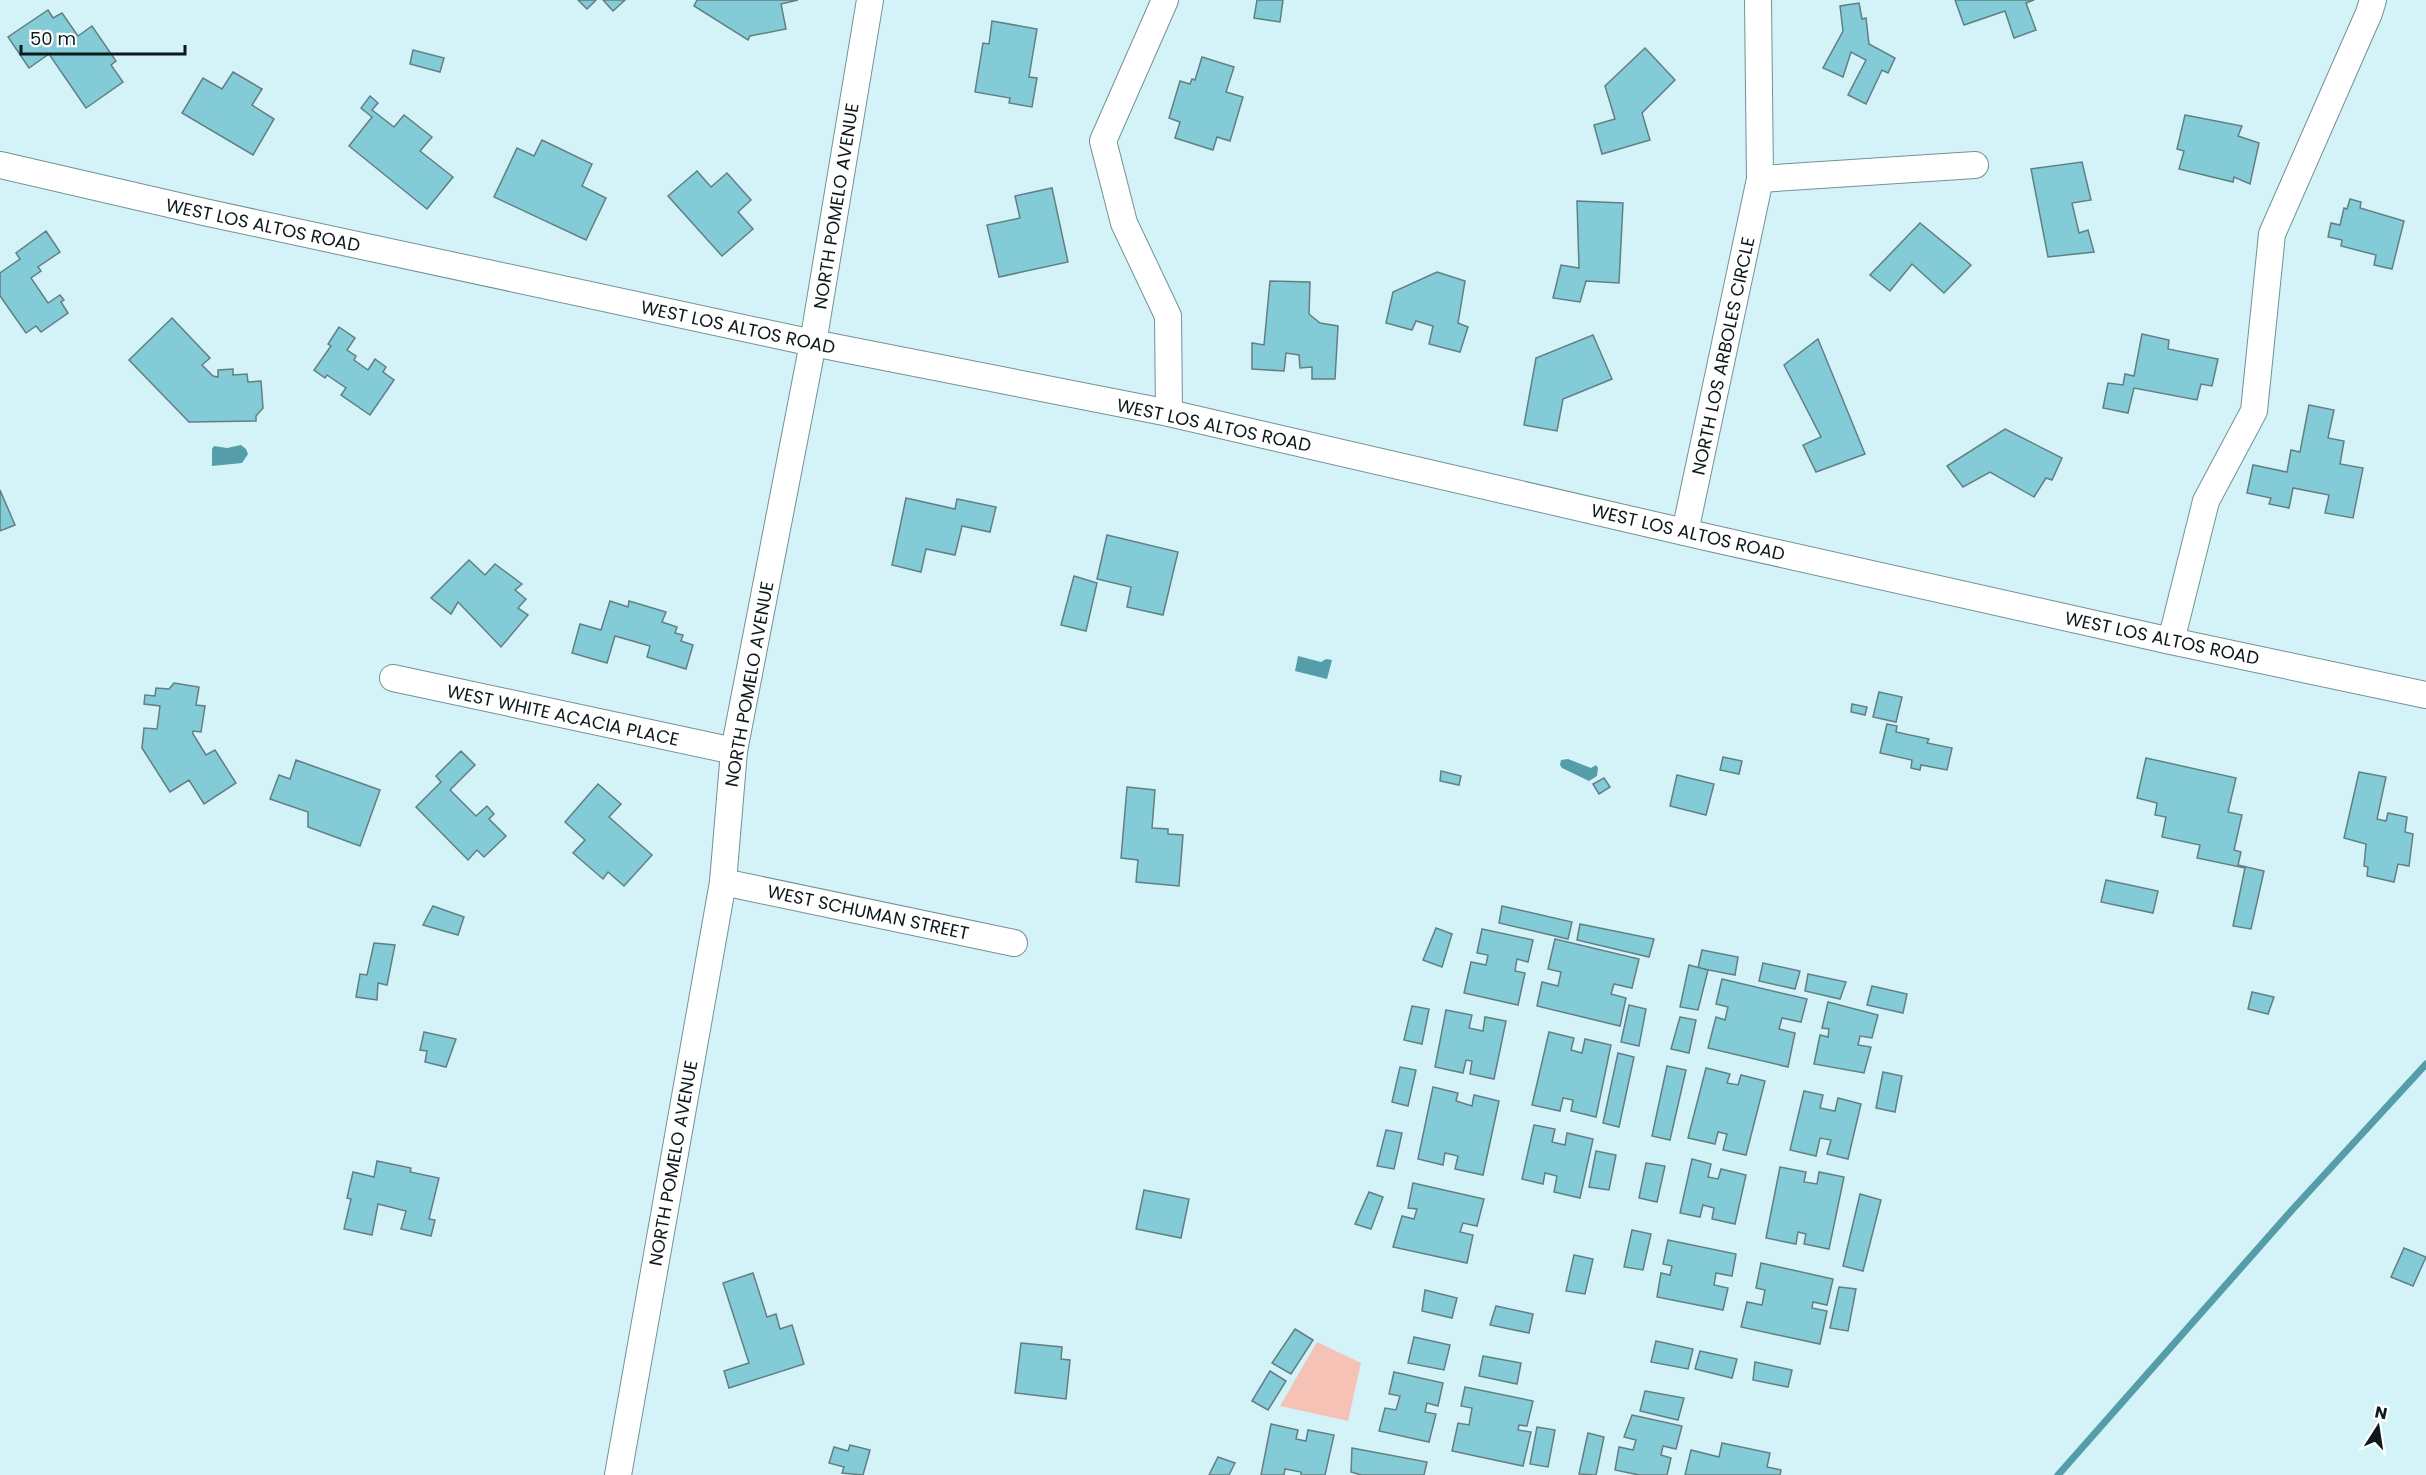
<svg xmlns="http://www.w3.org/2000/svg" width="2426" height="1475" font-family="Poppins,sans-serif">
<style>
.green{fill:#f6c2b5}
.water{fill:#559da8}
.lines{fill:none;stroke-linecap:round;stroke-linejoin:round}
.stream{stroke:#559da8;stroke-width:7}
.building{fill:#83cbd6;stroke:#627f84;stroke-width:1.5}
.minor-casing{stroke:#749196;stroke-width:28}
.minor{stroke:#fff;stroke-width:26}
.labels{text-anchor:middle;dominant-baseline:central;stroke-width:4.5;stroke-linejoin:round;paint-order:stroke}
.street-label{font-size:18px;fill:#0e191b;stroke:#fff}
</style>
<rect width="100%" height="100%" fill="#d3f3f8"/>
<path class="green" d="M1317 1342 1361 1363 1348 1421 1280 1406Z"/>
<g class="water">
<path d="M241 445 246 449 248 454 242 463 212 466V449L214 446 227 448Z"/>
<path d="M1298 656 1321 662 1326 659 1332 660 1327 679 1295 671Z"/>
<path d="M1568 759 1591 768 1596 765 1598 768 1597 776 1589 781 1562 768 1560 765 1561 760Z"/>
</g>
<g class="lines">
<path class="stream" d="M2058 1475 2292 1210 2426 1064"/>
</g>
<g class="building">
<path d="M578 0H596L587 9Z"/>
<path d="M603 0H625L613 11Z"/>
<path d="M697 0H798L781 4 786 29 750 36 748 40 694 6Z"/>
<path d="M1257 0H1283L1280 22 1254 18Z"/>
<path d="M1955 0H2034L2026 3 2036 30 2014 38 2005 11 1964 25Z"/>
<path d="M1859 3 1862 19 1866 18 1869 44 1895 58 1888 73 1882 70 1866 104 1848 95 1866 60 1851 52 1843 77 1823 68 1843 31 1840 6Z"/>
<path d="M48 10 53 18 62 13 78 36 92 26 116 61 111 65 123 82 86 108 49 54 29 68 8 37Z"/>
<path d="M992 21 1037 29 1029 77 1037 78 1032 107 1009 103 1010 98 975 92 983 43 989 44Z"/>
<path d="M1645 48 1675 80 1642 113 1650 140 1602 154 1594 125 1615 119 1605 86Z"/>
<path d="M413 50 444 58 440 72 410 64Z"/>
<path d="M1202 57 1234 67 1226 92 1243 97 1230 141 1217 137 1213 150 1175 138 1180 122 1169 118 1180 81 1190 84 1192 79 1195 80Z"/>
<path d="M233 72 262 89 252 105 274 119 253 155 182 113 203 78 222 89Z"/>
<path d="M370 96 378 103 372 110 394 127 404 115 432 137 420 151 453 177 427 209 349 146 372 117 361 108Z"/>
<path d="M2185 115 2242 126 2238 136 2259 143 2250 184 2234 177 2233 182 2179 169 2184 151 2177 149Z"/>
<path d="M542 140 592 164 582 186 606 198 586 240 494 197 517 148 534 156Z"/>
<path d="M2082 162 2091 200 2072 203 2079 233 2088 230 2094 252 2048 257 2031 169Z"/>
<path d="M697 171 711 187 727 173 751 200 738 212 753 229 722 256 668 196Z"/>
<path d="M1052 188 1068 262 999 277 987 225 1020 218 1015 196Z"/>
<path d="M2350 199 2361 202 2360 208 2404 221 2392 269 2374 265 2376 255 2341 246 2342 240 2328 237 2331 223 2340 225 2344 208 2347 209Z"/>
<path d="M1577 201 1623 203 1619 283 1586 281 1580 302 1553 298 1561 265 1579 268Z"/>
<path d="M1920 223 1971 265 1944 293 1912 264 1890 291 1870 275Z"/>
<path d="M46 231 60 252 38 267 41 271 31 278 48 303 60 295 64 300 61 302 68 313 41 332 36 326 26 333 0 296V273L20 259 16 253Z"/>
<path d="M1437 272 1465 281 1458 323 1468 327 1460 352 1429 344 1433 326 1416 321 1412 330 1386 323 1393 292Z"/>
<path d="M1270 281 1310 282 1309 314 1320 323 1338 326 1335 379H1312V367L1300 368 1299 355 1286 353 1284 371 1252 369V343L1264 345Z"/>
<path d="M172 318 210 358 202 365 213 376 218 377V370L233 369V375L247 374 248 382 261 381 263 408 256 416V421L189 422 129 360Z"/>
<path d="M339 327 355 338 347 350 356 356 354 360 368 370 375 359 386 367 383 372 394 380 370 415 341 395 346 388 327 375 325 378 314 370 331 346 328 344Z"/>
<path d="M2142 334 2169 340 2168 349 2218 359 2212 386 2201 384 2197 400 2134 388 2128 413 2103 408 2108 383 2123 385 2125 374 2134 376Z"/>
<path d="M1593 335 1612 379 1563 399 1557 431 1524 425 1536 358Z"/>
<path d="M1818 339 1865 454 1816 472 1803 445 1821 437 1784 365Z"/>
<path d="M2309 405 2334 410 2328 438 2344 441 2340 464 2363 468 2353 518 2325 513 2329 495 2293 488 2289 508 2269 504 2271 498 2247 493 2253 465 2287 472 2291 450 2300 452Z"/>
<path d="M2005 429 2062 458 2052 480 2046 478 2034 497 1990 472 1963 487 1947 466Z"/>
<path d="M0 490 15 525 0 531Z"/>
<path d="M906 498 955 509 957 499 996 507 990 532 962 526 955 555 926 549 921 572 892 565Z"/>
<path d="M1107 535 1178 552 1163 615 1127 607 1131 587 1097 579Z"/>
<path d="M469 560 485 575 495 564 522 584 515 590 526 599 518 608 528 615 501 647 458 602 451 614 431 598Z"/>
<path d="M1074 576 1097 583 1086 631 1061 625Z"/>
<path d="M610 601 628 607 629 601 666 612 662 622 677 627 675 633 683 635 681 641 693 645 686 669 647 657 650 646 615 636 607 663 572 653 580 624 601 630Z"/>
<path d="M174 683 199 687 196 705 205 706 201 732 193 731V734L206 755 215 750 236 783 204 804 189 780 170 792 142 748 144 728 157 729 160 706 144 704 145 695 155 696 156 688 169 689Z"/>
<path d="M1879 692 1902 697 1896 722 1873 717Z"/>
<path d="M1852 704 1867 707 1865 715 1851 712Z"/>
<path d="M1887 724 1897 726 1896 732 1929 739 1927 743 1952 748 1947 770 1921 765 1920 770 1911 768 1912 760 1880 753Z"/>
<path d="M461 751 475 765 450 790 476 816 487 806 494 814 489 819 506 836 484 857 477 850 468 860 416 807 441 782 436 776Z"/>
<path d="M1723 757 1742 761 1739 774 1720 770Z"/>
<path d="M2146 758 2236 778 2228 812 2242 815 2234 850 2241 852 2238 865 2264 871 2251 929 2233 926 2245 868 2197 858 2200 845 2162 837 2166 817 2155 815 2157 803 2137 798Z"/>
<path d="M296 760 380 790 360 846 308 827V812L270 799 279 775 290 779Z"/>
<path d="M1441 771 1461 776 1459 785 1440 781Z"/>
<path d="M2359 772 2386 777 2377 819 2386 821 2388 813 2407 817 2405 832 2413 834 2409 866 2398 864 2394 882 2367 876 2368 867 2364 866 2366 844 2344 838Z"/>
<path d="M1677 775 1714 784 1706 815 1670 806Z"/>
<path d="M1604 778 1610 787 1599 794 1593 784Z"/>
<path d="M598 784 621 804 609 817 652 855 624 886 608 872 603 879 573 853 585 840 565 822Z"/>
<path d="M1127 787 1155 790 1152 828 1168 829V834L1183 835 1179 886 1136 882 1138 860 1121 858Z"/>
<path d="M2106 880 2158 891 2153 913 2101 902Z"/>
<path d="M433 906 464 917 458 935 423 925Z"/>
<path d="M1502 906 1572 922 1568 939 1499 923Z"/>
<path d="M1580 924 1654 939 1649 957 1577 940Z"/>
<path d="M1436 928 1452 934 1442 967 1423 960Z"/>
<path d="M1482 929 1533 940 1528 962 1517 959 1515 971 1525 973 1518 1005 1464 993 1471 962 1486 965 1488 955 1477 953Z"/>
<path d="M1555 939 1639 959 1632 988 1614 984 1611 994 1626 998 1620 1026 1537 1006 1542 982 1558 986 1561 972 1548 969Z"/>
<path d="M374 943 395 945 387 985 378 983 377 1000 356 997 360 974 367 975Z"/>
<path d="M1702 950 1738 957 1735 975 1698 968Z"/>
<path d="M1763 963 1800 971 1795 989 1759 981Z"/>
<path d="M1689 965 1708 970 1698 1010 1680 1007Z"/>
<path d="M1808 974 1846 982 1840 999 1805 991Z"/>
<path d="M1722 979 1807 999 1801 1022 1782 1018 1779 1029 1795 1033 1788 1067 1708 1048 1716 1017 1725 1020 1728 1007 1716 1004Z"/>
<path d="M1872 986 1907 994 1903 1013 1867 1005Z"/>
<path d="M2252 992 2274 997 2268 1014 2248 1009Z"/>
<path d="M1828 1002 1878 1015 1872 1038 1860 1036 1858 1045 1871 1047 1864 1073 1814 1064 1820 1035 1828 1037 1829 1029 1822 1028Z"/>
<path d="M1629 1005 1646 1009 1639 1046 1621 1042Z"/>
<path d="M1412 1006 1429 1009 1422 1044 1404 1040Z"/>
<path d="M1446 1010 1472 1015 1469 1028 1483 1031 1485 1017 1506 1021 1494 1079 1470 1074 1472 1061 1466 1060 1463 1073 1435 1067Z"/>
<path d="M1680 1017 1696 1020 1689 1053 1671 1049Z"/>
<path d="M424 1032 456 1039 446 1067 425 1062 427 1051 420 1050Z"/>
<path d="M1549 1032 1574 1038 1571 1050 1582 1053 1585 1039 1611 1045 1596 1117 1571 1111 1573 1100 1563 1098 1560 1111 1532 1105Z"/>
<path d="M1618 1053 1634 1057 1619 1127 1603 1123Z"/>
<path d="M1667 1066 1686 1070 1670 1140 1652 1136Z"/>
<path d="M1400 1067 1416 1070 1408 1106 1392 1102Z"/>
<path d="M1706 1068 1730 1074 1727 1083 1738 1085 1741 1075 1765 1081 1746 1155 1723 1150 1727 1134 1718 1132 1715 1144 1688 1138Z"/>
<path d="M1883 1072 1902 1076 1895 1112 1876 1108Z"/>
<path d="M1433 1087 1458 1093 1456 1101 1472 1106 1474 1095 1499 1101 1483 1175 1455 1169 1458 1156 1445 1153 1443 1165 1418 1159Z"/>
<path d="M1804 1091 1823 1095 1820 1108 1835 1111 1838 1098 1861 1104 1848 1159 1827 1154 1831 1140 1820 1138 1816 1156 1790 1150Z"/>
<path d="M1534 1125 1555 1129 1552 1142 1565 1145 1567 1133 1593 1139 1580 1198 1554 1192 1557 1176 1545 1173 1543 1184 1522 1179Z"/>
<path d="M1386 1130 1402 1133 1394 1169 1377 1166Z"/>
<path d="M1596 1151 1616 1155 1609 1190 1589 1187Z"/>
<path d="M1692 1159 1711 1164 1708 1177 1718 1179 1721 1169 1746 1175 1735 1224 1712 1219 1714 1208 1703 1205 1700 1217 1680 1213Z"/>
<path d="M377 1161 411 1168 410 1172 439 1178 429 1219 435 1220 431 1236 401 1229 406 1211 378 1204 372 1235 344 1229 351 1199 347 1198 353 1172 374 1177Z"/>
<path d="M1646 1163 1665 1166 1657 1202 1639 1198Z"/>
<path d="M1780 1167 1806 1172 1804 1182 1817 1184 1819 1172 1844 1177 1829 1249 1804 1244 1806 1234 1798 1232 1796 1244 1766 1238Z"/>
<path d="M1413 1183 1484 1199 1477 1226 1463 1223 1460 1232 1473 1235 1467 1263 1393 1247 1402 1216 1414 1219 1417 1209 1408 1208Z"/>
<path d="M1144 1190 1189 1199 1181 1238 1136 1229Z"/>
<path d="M1369 1192 1383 1197 1371 1229 1355 1224Z"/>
<path d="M1860 1194 1881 1200 1863 1271 1843 1266Z"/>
<path d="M1632 1230 1651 1234 1643 1270 1624 1267Z"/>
<path d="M1668 1240 1736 1254 1732 1276 1716 1273 1714 1285 1728 1288 1723 1310 1657 1297 1661 1273 1670 1275 1672 1266 1663 1264Z"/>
<path d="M2404 1248 2426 1257 2413 1286 2391 1277Z"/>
<path d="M1574 1255 1593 1259 1585 1294 1566 1291Z"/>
<path d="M1761 1263 1833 1279 1827 1305 1813 1302 1812 1308 1827 1311 1820 1344 1741 1327 1747 1302 1762 1305 1765 1290 1756 1288Z"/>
<path d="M753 1273 767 1317 776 1314 780 1329 792 1325 804 1364 729 1388 724 1371 749 1363 723 1283Z"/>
<path d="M1839 1287 1856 1289 1848 1331 1830 1328Z"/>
<path d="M1425 1290 1457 1298 1452 1318 1422 1311Z"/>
<path d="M1496 1306 1533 1314 1529 1333 1490 1325Z"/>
<path d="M1295 1329 1313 1340 1291 1374 1272 1363Z"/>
<path d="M1414 1337 1450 1345 1444 1370 1408 1363Z"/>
<path d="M1656 1341 1693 1349 1688 1369 1651 1362Z"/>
<path d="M1021 1343 1062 1347 1061 1359 1070 1360 1066 1399 1015 1393Z"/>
<path d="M1700 1351 1737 1359 1732 1378 1695 1369Z"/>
<path d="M1483 1356 1521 1363 1517 1384 1479 1376Z"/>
<path d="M1755 1362 1792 1370 1788 1387 1753 1380Z"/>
<path d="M1270 1371 1286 1381 1268 1410 1252 1401Z"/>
<path d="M1394 1372 1443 1383 1438 1406 1427 1403 1425 1412 1436 1414 1429 1442 1379 1431 1385 1408 1396 1410 1400 1396 1389 1394Z"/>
<path d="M1465 1387 1533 1401 1527 1426 1519 1425 1518 1430 1531 1432 1523 1466 1452 1451 1458 1423 1469 1425 1472 1408 1461 1406Z"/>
<path d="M1645 1391 1684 1398 1678 1420 1640 1411Z"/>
<path d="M1632 1415 1682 1426 1676 1449 1663 1446 1661 1455 1671 1458 1667 1475H1639L1615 1470 1619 1447 1633 1450 1636 1440 1624 1437Z"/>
<path d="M1271 1424 1298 1430 1296 1439 1306 1441 1308 1430 1334 1435 1325 1475H1301V1472L1285 1469 1284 1475H1261Z"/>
<path d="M1537 1427 1555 1430 1548 1467 1530 1464Z"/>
<path d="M1588 1433 1604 1437 1596 1475 1579 1474Z"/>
<path d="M1722 1443 1770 1453 1767 1467 1781 1470 1780 1475H1685L1691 1450 1719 1457Z"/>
<path d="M850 1445 870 1450 863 1475 842 1473 844 1467 829 1463 834 1447 848 1451Z"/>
<path d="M1352 1448 1427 1462 1424 1475H1361L1351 1472Z"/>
<path d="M1218 1457 1235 1463 1229 1475H1209Z"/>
</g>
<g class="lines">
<g class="minor-casing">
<g id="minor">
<path d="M1165 0 1103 141 1124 223 1168 316 1169 413"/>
<path d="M0 165 204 212 813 343 1169 413 1706 537 2171 641 2426 695"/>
<path d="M1760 179 1975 165"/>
<path d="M1685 532 1760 179 1758 0"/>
<path d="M2171 641 2206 501 2254 411 2272 234 2369 13 2373 0"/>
<path d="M393 678 734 751"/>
<path d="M723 882 1014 943"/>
<path d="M618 1475 723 882 734 751 813 343 870 0"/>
</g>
</g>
<use href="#minor" class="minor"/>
</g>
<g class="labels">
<g class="street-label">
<text transform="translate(836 206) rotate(-81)">NORTH POMELO AVENUE</text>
<text transform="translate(263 225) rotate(12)">WEST LOS ALTOS ROAD</text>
<text transform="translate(738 327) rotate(12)">WEST LOS ALTOS ROAD</text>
<text transform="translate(1723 356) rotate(-78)">NORTH LOS ARBOLES CIRCLE</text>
<text transform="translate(1214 425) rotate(12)">WEST LOS ALTOS ROAD</text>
<text transform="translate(1688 532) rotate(13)">WEST LOS ALTOS ROAD</text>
<text transform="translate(2162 638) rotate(12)">WEST LOS ALTOS ROAD</text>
<text transform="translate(749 684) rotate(-80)">NORTH POMELO AVENUE</text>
<text transform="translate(563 715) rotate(12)">WEST WHITE ACACIA PLACE</text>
<text transform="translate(868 912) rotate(12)">WEST SCHUMAN STREET</text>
<text transform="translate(673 1163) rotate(-80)">NORTH POMELO AVENUE</text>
</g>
</g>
<g transform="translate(2378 1427) rotate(12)" stroke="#ffffff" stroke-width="4.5" paint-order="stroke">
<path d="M0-4.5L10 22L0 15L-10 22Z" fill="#0e191b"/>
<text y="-9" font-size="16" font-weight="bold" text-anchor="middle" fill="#0e191b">N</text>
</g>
<path d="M21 45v9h164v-9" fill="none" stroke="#0e191b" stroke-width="3"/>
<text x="30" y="45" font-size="18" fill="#0e191b" stroke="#ffffff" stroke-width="4.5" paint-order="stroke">50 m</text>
</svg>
